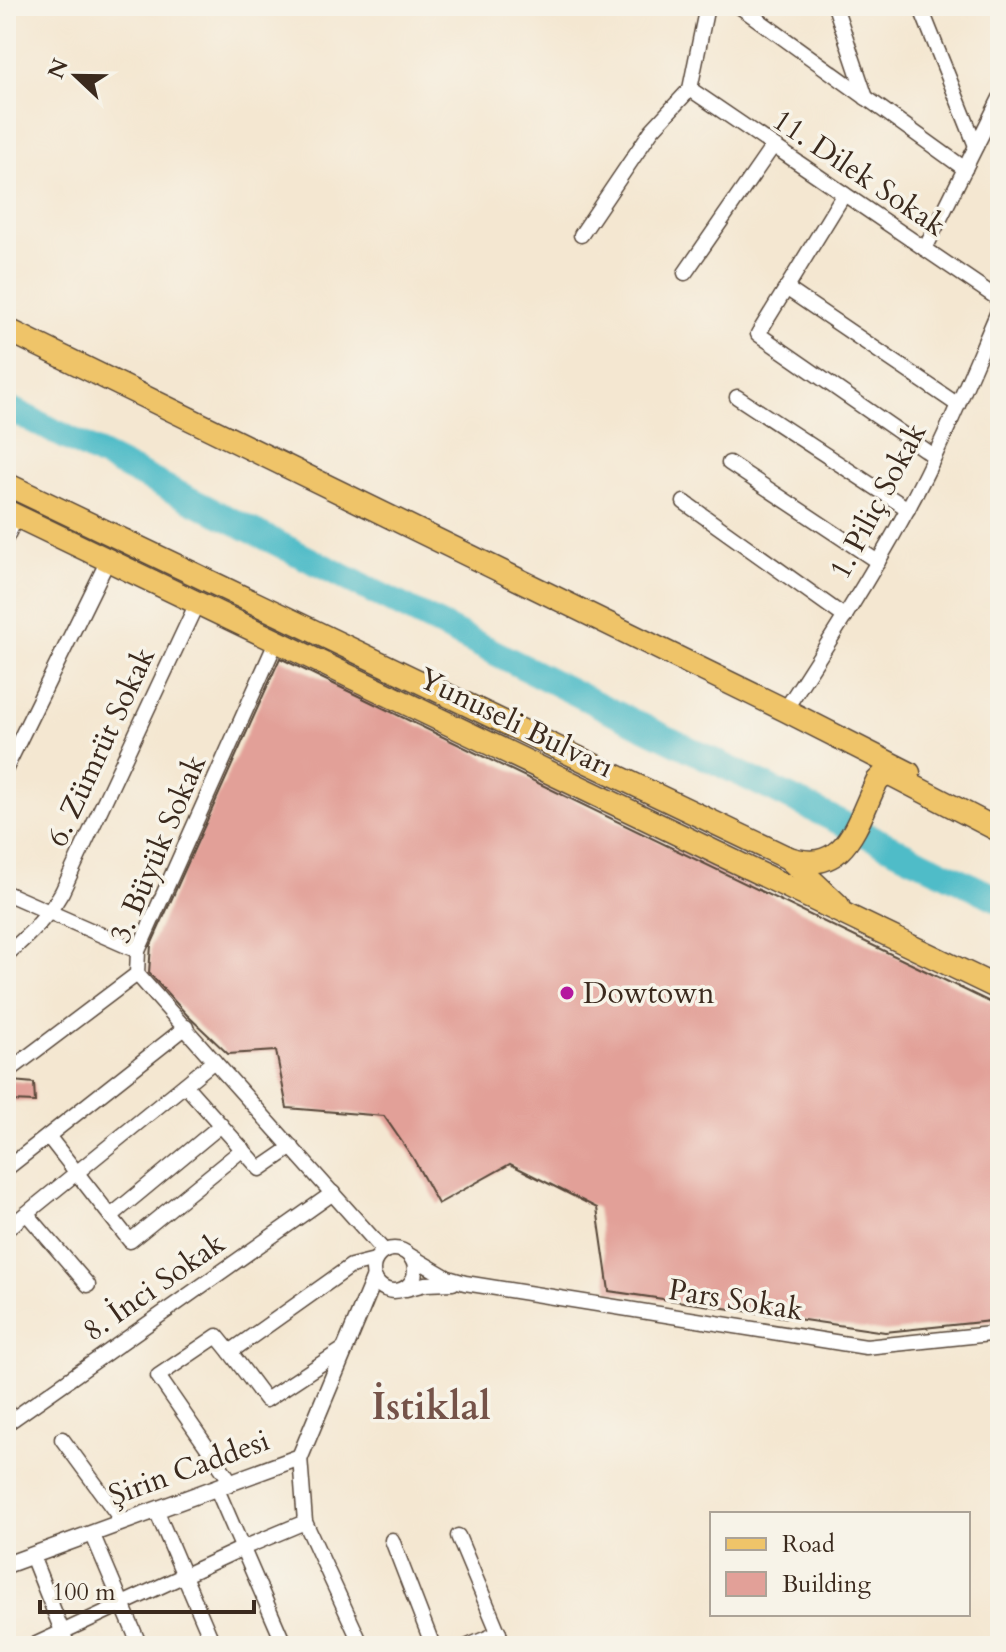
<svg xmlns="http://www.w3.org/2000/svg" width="1006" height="1652" font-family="Cardo,serif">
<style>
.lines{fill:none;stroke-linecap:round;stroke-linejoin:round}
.river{stroke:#4fbcc8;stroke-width:26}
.building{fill:#e2a098}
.minor-casing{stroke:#574639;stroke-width:17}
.tertiary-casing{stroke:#574639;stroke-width:19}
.primary-casing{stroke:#574639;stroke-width:25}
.minor{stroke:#fff;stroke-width:14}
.tertiary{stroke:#fff;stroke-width:16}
.primary{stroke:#efc469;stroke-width:22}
.poi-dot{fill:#b5179e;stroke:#f7f3e8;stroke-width:3}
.labels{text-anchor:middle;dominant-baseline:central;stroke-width:7;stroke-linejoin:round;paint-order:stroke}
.street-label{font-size:30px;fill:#3b2a1e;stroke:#f7f3e8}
.poi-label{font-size:30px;fill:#3b2a1e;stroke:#f7f3e8;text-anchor:start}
.district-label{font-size:38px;font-weight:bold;fill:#755349;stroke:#f7f3e8}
</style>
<rect width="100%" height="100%" fill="#f7f3e8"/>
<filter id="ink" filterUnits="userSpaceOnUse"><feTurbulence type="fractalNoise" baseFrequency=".0125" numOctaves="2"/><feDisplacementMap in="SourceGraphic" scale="16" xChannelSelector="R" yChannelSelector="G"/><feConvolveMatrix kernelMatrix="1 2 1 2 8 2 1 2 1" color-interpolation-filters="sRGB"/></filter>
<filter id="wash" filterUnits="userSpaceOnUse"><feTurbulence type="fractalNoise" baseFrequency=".006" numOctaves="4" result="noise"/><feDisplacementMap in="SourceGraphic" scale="32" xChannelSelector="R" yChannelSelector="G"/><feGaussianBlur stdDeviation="1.8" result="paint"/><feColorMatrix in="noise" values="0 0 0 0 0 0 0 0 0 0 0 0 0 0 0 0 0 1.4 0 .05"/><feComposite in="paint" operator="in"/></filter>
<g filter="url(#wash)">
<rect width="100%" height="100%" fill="#f4e7d1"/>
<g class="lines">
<path class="river" d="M6 407 607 709 1000 900"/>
</g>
<g id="blocks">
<g class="building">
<path d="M280 658 1000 1007V1320L885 1332 609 1291 597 1208 510 1164 438 1204 413 1158 384 1116 287 1108 276 1051 228 1054 187 1015 149 973 151 945Z"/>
<path d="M12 1081 34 1083 35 1102 11 1101 6 1083Z"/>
</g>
</g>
</g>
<g filter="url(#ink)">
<use href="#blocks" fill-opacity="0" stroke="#574639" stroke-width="2"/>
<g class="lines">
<g class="minor-casing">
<g id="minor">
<path d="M739 6 965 169"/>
<path d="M835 6 866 98"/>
<path d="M920 6 976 146"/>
<path d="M690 89 1000 300"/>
<path d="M844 194 758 334 934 456"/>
<path d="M581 235 652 130 690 89 707 6"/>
<path d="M925 249 1000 98"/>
<path d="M685 273 773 146"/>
<path d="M786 288 958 405"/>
<path d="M737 397 908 509"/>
<path d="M729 463 878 562"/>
<path d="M684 502 845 617"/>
<path d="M6 538 17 516"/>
<path d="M785 710C827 645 869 580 906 512 942 447 970 376 1000 307"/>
<path d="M6 768 108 560"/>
<path d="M6 893 138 951"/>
<path d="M6 955C29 935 47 918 62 892L197 603"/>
<path d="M214 1061 384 1251"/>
<path d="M6 1073 137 974 138 951 277 640"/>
<path d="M185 1085 260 1169 292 1147"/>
<path d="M48 1136 130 1241 243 1149"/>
<path d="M6 1169 186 1027"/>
<path d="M27 1214 88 1285"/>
<path d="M111 1216 221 1125"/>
<path d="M6 1230 214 1061 137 974"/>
<circle cx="394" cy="1270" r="21"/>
<path d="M409 1255 448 1278 465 1283 866 1347 1000 1333"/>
<path d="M406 1289 425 1284 453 1283"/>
<path d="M345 1348 266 1400 230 1352 351 1266 375 1260"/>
<path d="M230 1352 217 1336 158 1376 231 1482"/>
<path d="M6 1424 333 1193"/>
<path d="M62 1439 123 1522"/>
<path d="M300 1457 305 1522 362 1646"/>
<path d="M216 1487 285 1646"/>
<path d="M156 1510 214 1646"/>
<path d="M92 1533 140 1646"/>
<path d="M458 1536 504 1646"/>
<path d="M392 1540 433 1646"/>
<path d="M32 1556 68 1646"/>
<path d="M32 1646 243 1548 305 1522"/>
<path d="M468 1646 499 1633"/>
</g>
</g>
<g class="tertiary-casing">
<path id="tertiary" d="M6 1565 300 1457 374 1279"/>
</g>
<g class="primary-casing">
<g id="primary">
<path d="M6 329 785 710 909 773"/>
<path d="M6 484 786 857C846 878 856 824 877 781L882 776 890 774 1000 831"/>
<path d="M6 511 1000 989"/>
<path d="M787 857 838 905"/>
</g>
</g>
<use href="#minor" class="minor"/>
<use href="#tertiary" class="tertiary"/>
<use href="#primary" class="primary"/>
</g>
</g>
<circle class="poi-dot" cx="567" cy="993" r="8"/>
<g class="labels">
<g class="street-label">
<text transform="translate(859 173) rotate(34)">11. Dilek Sokak</text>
<text transform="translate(878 501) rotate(-62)">1. Piliç Sokak</text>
<text transform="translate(516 723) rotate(26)">Yunuseli Bulvarı</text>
<text transform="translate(101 747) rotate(-65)">6. Zümrüt Sokak</text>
<text transform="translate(158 849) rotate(-67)">3. Büyük Sokak</text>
<text transform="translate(154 1287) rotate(-35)">8. İnci Sokak</text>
<text transform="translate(736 1300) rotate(9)">Pars Sokak</text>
<text transform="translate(189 1468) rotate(-20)">Şirin Caddesi</text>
</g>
<g class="poi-label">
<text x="583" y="993">Dowtown</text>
</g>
<g class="district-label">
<text x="431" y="1407">İstiklal</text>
</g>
</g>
<rect width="1006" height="1652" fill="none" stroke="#f7f3e8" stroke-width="32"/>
<rect x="710" y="1512" width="260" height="104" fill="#f7f3e8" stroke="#aca397" stroke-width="2"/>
<rect x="726" y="1538" width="40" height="12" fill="#efc469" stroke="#aca397" stroke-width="2"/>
<text x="782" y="1552" font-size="24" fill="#3b2a1e">Road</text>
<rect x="726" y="1572" width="40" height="24" fill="#e2a098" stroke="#aca397" stroke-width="2"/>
<text x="782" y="1592" font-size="24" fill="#3b2a1e">Building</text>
<g transform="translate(76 76) rotate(292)" stroke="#f7f3e8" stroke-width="6" paint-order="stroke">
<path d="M0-6L14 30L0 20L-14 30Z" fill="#3b2a1e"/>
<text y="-12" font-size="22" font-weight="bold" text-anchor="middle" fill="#3b2a1e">N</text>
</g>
<path d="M40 1600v12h214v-12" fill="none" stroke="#3b2a1e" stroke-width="4"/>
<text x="52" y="1600" font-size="24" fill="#3b2a1e" stroke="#f7f3e8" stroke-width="6" paint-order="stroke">100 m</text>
</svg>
